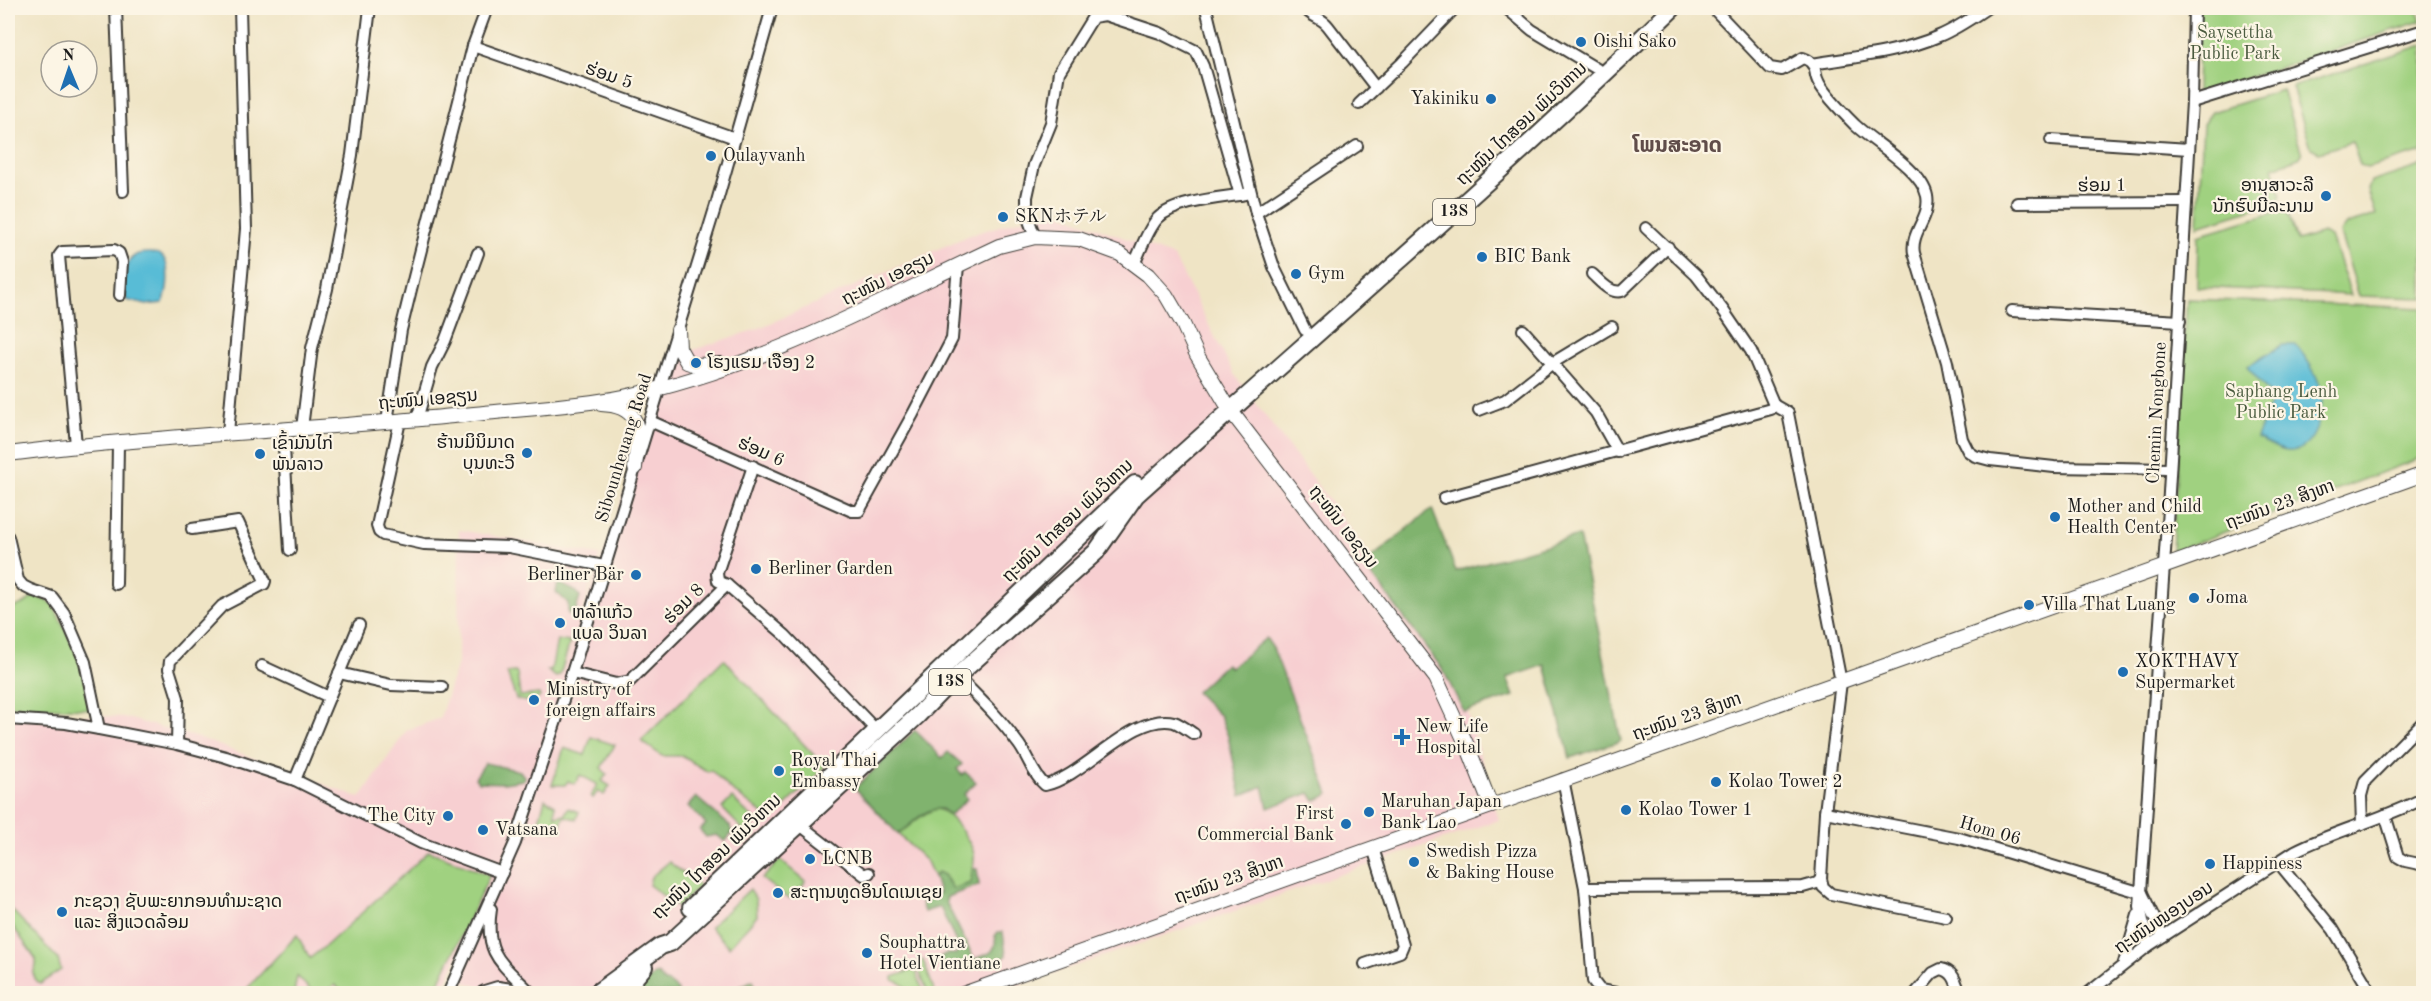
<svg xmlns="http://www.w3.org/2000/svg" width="2431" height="1001" font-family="'Old Standard TT','Noto Serif JP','Noto Sans Lao',serif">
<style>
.built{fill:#f7cfd1}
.green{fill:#a0d180;stroke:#5e764e;stroke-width:1.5}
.forest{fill:#80b36e;stroke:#4e6845;stroke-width:1.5}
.water{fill:#58bcd6;stroke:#3a6c79;stroke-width:1.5}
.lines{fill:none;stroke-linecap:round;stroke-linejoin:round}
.minor-casing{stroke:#3c3a35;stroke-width:14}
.major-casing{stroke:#3c3a35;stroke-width:16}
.highway-casing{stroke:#3c3a35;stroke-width:20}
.minor{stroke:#fff;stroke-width:10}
.major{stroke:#fff;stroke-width:14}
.highway{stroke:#fff;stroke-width:16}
.poi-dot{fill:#1f6fb2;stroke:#fcf5e5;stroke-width:2}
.labels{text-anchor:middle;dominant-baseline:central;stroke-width:4.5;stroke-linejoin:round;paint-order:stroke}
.shield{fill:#fcf5e5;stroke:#5f5d58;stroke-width:1.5}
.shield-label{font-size:16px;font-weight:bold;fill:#1c1c1c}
.park-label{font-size:18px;fill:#4a5b3f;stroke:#fcf5e5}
.poi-label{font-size:18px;fill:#1c1c1c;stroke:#fcf5e5;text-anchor:start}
.street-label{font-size:18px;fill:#1c1c1c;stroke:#fcf5e5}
.quarter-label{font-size:21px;font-weight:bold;fill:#604d4a;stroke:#fcf5e5}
</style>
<rect width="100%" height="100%" fill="#fcf5e5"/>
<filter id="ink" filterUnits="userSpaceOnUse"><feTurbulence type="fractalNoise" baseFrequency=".0167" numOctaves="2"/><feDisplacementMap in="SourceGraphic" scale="12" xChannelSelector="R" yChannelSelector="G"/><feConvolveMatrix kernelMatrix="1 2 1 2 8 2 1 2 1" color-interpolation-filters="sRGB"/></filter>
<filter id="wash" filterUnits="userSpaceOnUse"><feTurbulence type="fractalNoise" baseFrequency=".008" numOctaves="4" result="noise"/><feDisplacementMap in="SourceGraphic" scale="24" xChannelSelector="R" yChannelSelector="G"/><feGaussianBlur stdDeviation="1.35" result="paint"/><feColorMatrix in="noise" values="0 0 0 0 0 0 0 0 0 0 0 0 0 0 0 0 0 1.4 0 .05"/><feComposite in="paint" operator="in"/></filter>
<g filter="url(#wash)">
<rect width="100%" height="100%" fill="#efe4c5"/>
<path class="built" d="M1051 210 1174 257 1234 374 1455 668 1499 820 996 993H498L455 979 482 904 441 993 8 994V713L123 717 202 739 360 798 406 731 440 718 458 661 459 530 600 555 561 680 669 358 757 329 970 235Z"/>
<g class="green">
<path d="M2199 8H2417L2421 21 2197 95Z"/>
<path d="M2423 45V152L2367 168 2360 165 2352 142 2319 152 2311 148 2292 87Z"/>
<path d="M2282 90 2302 154 2299 158 2273 167 2281 195 2279 201 2198 226 2203 124 2212 112Z"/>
<path d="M2423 165V298L2359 296 2340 233 2345 225 2376 215 2368 190 2371 182Z"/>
<path d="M2280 211 2288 213 2297 241 2323 233 2331 237 2351 295 2197 287 2198 235Z"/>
<path d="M2187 299 2423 308V457L2172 552Z"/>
<path d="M34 596 52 603 81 662 92 709 8 706V610L25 603Z"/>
<path d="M557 640 570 642 560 675 556 677 548 671H551Z"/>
<path d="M724 659 825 767 771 820 730 789 711 770 708 772 682 756H662L641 741Z"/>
<path d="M515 672 517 673 520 696 539 694 540 697C532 703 525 702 516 699L507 673Z"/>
<path d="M591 737 615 745 601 768 607 774 602 781 610 786 604 795 598 791 593 798 591 796 597 784 580 775 575 784 568 781 565 785H552L564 748 585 755Z"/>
<path d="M732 798 757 822 746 833 722 808Z"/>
<path d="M545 799 555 805V816L565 814 568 808 579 812 576 819 564 816 559 829 556 828 555 831 538 824Z"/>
<path d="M935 809C949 809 971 841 974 854 975 859 972 876 971 883L953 889 944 875 938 873 934 877 927 862 898 834C912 825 920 814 935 809Z"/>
<path d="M429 851 490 875 434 993H343L335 985 323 993H313L297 976 294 993 242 994 297 935 310 958 328 944Z"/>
<path d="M780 860 805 881 804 884 792 898H787L762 879Z"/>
<path d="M669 862 700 886 678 907 649 885 651 877Z"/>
<path d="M750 889 756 900 757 916 729 947 710 927Z"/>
<path d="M11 909 58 959 61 970 40 984 36 981 33 973 36 966V959L9 921 8 914Z"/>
<path d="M923 960 934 990V993H928L917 966 918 962Z"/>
<path d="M915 969 924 993H912L901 983 893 980V977Z"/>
</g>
<g class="forest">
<path d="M1432 509 1456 571 1579 536 1621 741 1570 758 1545 665 1507 678 1514 696 1464 712 1443 670 1364 564Z"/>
<path d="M558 583 577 592 580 597 575 613 568 614V603L556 592Z"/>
<path d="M1266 638 1273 648 1329 794 1315 801 1310 793 1268 808 1263 786 1241 796 1228 736 1220 716 1196 692 1226 664 1230 668Z"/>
<path d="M915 730 942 758 948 752 962 764 957 769 962 775 965 772 976 782 964 794 967 799 950 815 942 809C922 808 914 824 898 834L855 788Z"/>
<path d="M485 763 520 771 525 778 523 780 504 783 478 782 475 778Z"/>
<path d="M696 797 730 826 732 833 725 842 717 835 706 837 700 830 706 824 688 806Z"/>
<path d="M972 869H977L979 885 947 897 946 902 974 959C989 954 997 953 995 936L998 932H1003L1006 955 1003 959 967 967 964 962 945 965 938 964 937 959 945 954H956L959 949 940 907 924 912 921 902 939 893 934 877 938 872 944 875 953 889 971 883Z"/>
<path d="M655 974 659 975 664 982 669 983 678 990V993H634Z"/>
<path d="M753 980 757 993H726Z"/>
</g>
<g class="water">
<path d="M138 254C144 253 156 251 162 256 171 264 168 293 163 303L146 305 126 300C123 286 122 260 138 254Z"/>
<path d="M2282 345H2296C2306 358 2315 370 2320 386 2326 406 2317 450 2291 451 2280 452 2266 442 2256 438L2273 397 2247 367Z"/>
</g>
</g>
<g filter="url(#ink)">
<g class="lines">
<g class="minor-casing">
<g id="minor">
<path d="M116 8 123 191"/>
<path d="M1206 8 1256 213 1274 267 1305 330"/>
<path d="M1305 8C1311 17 1321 17 1328 26L1376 88"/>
<path d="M1506 8 1532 30 1597 69"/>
<path d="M1713 8 1770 68 1782 70 1803 58C1820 64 1812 72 1819 83 1826 96 1844 114 1855 125 1874 143 1922 170 1927 196 1931 218 1910 232 1914 253L1947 362 1962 439 1968 451 1975 456 1990 460 2054 467 2170 469"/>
<path d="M8 20V8"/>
<path d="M473 46 735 138"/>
<path d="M1812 64C1854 57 1900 53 1939 36 1956 29 1972 18 1987 8"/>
<path d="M2192 102 2424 30"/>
<path d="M1359 104 1402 63 1455 8"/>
<path d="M2051 140 2189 149"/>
<path d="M2017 203 2186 202"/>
<path d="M1256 213 1357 146"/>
<path d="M1646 228 1696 275 1723 310 1751 351 1774 405 1788 413 1841 682 1825 812 1821 879 1823 887 1831 894 1946 917"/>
<path d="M1035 237 1027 215V197L1034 165 1051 123 1059 72 1093 17 1105 15 1160 33 1196 51 1203 66 1240 195"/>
<path d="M1134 264C1141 250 1147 230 1158 218 1175 201 1222 198 1245 194"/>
<path d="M1592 274C1600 281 1610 294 1622 291L1668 247"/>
<path d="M2012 311 2180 321"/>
<path d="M1523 330 1596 413 1618 452"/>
<path d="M1479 410 1505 400 1554 362 1612 327"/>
<path d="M417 419 432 367 445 341 478 253"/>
<path d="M400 421 377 526 379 532 383 535 424 544 509 547 604 566"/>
<path d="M650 421 852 511H859L913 414 952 339 958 265"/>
<path d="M387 422 401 330 414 277 473 46 487 8"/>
<path d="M302 428 312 348 327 289 352 155 370 8"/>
<path d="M283 430 290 550"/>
<path d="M228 433 246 229 240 8"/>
<path d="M76 445 59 256 62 252 114 250 119 253 122 262 120 295"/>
<path d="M753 466 717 573 718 581 727 585 785 635 876 730"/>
<path d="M1444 498 1771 409 1774 405"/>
<path d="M8 537 18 580 23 586 31 590 52 597 64 613 85 662 99 729"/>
<path d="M116 584 118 443"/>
<path d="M262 666 329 697"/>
<path d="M339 673 391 685 442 687"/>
<path d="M572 673 616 684 630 681 727 585"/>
<path d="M957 676C978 697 1000 718 1017 742 1028 755 1032 774 1045 785 1084 777 1133 712 1174 722 1180 724 1188 730 1194 734"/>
<path d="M8 719 66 723 99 729 177 744 226 757 295 780 421 843 502 873"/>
<path d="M177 744 178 698 169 669 170 661 222 606 264 584 265 581 238 522 192 529"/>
<path d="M1563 779 1585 888 1593 981 1600 990 1621 994"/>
<path d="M295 780 359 625"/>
<path d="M1825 812 1959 838 2142 893"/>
<path d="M2385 815 2398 857 2405 861 2424 865"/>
<path d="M799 824 864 875 869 873"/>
<path d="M2362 824 2361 796 2365 781 2424 721"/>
<path d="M2278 862 2333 929 2372 994"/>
<path d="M1585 888 1803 887 1817 883 1821 879"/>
<path d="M2142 893 2163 936"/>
<path d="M491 909C484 956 502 963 532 994"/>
<path d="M2148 946 2140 906 2168 509 2192 102 2194 8"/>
<path d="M2124 963 2138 915"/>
<path d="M1365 964 1400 952 1403 945 1373 848"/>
<path d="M448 994 515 843 572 673 716 205 772 8"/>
<path d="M1915 994 1933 973 1941 969C1954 971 1956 982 1960 994"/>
<path d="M2087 994 2148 946 2295 851C2336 830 2382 820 2424 798"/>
</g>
</g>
<g class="major-casing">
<g id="major">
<path d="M678 330 679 348 687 362 696 365 721 364"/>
<path d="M601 404C647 406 637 436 635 468"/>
<path d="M8 454C159 435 312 430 464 415 517 409 571 407 623 397 758 369 875 304 999 246L1035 237 1079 239 1120 254 1148 275 1166 295 1183 324 1197 355 1230 410 1436 678 1469 750 1491 806"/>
<path d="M963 994 2424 474"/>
</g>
</g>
<g class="highway-casing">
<g id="highway">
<path d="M691 908 1135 484"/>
<path d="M485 994 498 990 525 994"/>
<path d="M595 994 661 946 670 943 917 716 948 684 1096 552 1136 495C1316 333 1500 176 1673 8"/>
<path d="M621 994 644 967"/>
</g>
</g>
<use href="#minor" class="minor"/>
<use href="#major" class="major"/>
<use href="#highway" class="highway"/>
</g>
</g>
<g class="poi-dot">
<circle cx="1581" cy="42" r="6"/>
<circle cx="1491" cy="99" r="6"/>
<circle cx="711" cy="156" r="6"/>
<circle cx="2326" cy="196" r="6"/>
<circle cx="1003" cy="217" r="6"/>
<circle cx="1482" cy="257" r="6"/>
<circle cx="1296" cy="274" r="6"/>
<circle cx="696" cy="363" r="6"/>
<circle cx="527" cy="453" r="6"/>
<circle cx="260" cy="454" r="6"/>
<circle cx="2055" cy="517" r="6"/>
<circle cx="756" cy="569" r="6"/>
<circle cx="636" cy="575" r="6"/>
<circle cx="2194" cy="598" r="6"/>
<circle cx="2029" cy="605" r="6"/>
<circle cx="560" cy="623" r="6"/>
<circle cx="2123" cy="672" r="6"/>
<circle cx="534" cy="700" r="6"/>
<path d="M1399 728h6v6h6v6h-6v6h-6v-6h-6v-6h6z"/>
<circle cx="779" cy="771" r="6"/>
<circle cx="1716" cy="782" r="6"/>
<circle cx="1626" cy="810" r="6"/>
<circle cx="1369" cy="812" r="6"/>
<circle cx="448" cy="816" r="6"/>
<circle cx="1346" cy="824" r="6"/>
<circle cx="483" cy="830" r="6"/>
<circle cx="810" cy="859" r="6"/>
<circle cx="1414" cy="862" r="6"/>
<circle cx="2210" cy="864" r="6"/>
<circle cx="778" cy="893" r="6"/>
<circle cx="62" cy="912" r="6"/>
<circle cx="867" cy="953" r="6"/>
</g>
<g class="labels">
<g class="shield">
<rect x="1433" y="199" width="42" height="26" rx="4.5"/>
<rect x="929" y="669" width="42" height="26" rx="4.5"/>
</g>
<g class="shield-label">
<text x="1454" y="212">13S</text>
<text x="950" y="682">13S</text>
</g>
<g class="park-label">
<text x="2235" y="33">Saysettha<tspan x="2235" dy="21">Public Park</tspan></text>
<text x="2281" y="392">Saphang Lenh<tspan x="2281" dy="21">Public Park</tspan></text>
</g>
<g class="poi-label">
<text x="1593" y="42">Oishi Sako</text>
<text x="1479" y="99" text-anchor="end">Yakiniku</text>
<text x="723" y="156">Oulayvanh</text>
<text x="2314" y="186" text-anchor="end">ອານຸສາວະລີ<tspan x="2314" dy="21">ນັກຮົບນີລະນາມ</tspan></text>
<text x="1015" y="217">SKNホテル</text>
<text x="1494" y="257">BIC Bank</text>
<text x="1308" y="274">Gym</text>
<text x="708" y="363">ໂຮງແຮມ ເຈືອງ 2</text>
<text x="515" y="443" text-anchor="end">ຮ້ານມິນິມາດ<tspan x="515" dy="21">ບຸນທະວີ</tspan></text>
<text x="272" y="444">ເຂົ້າມັນໄກ່<tspan x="272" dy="21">ພັນລາວ</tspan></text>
<text x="2067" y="507">Mother and Child<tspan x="2067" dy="21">Health Center</tspan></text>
<text x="768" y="569">Berliner Garden</text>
<text x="624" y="575" text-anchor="end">Berliner Bär</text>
<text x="2206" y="598">Joma</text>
<text x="2041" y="605">Villa That Luang</text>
<text x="572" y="613">ຫລ້າແກ້ວ<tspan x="572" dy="21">ແບລ ວິນລາ</tspan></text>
<text x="2135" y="662">XOKTHAVY<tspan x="2135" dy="21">Supermarket</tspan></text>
<text x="546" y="690">Ministry of<tspan x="546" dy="21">foreign affairs</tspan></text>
<text x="1416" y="727">New Life<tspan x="1416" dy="21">Hospital</tspan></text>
<text x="791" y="761">Royal Thai<tspan x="791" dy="21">Embassy</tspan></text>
<text x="1728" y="782">Kolao Tower 2</text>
<text x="1381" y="802">Maruhan Japan<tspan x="1381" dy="21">Bank Lao</tspan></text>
<text x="1638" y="810">Kolao Tower 1</text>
<text x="1334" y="814" text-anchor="end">First<tspan x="1334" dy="21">Commercial Bank</tspan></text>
<text x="436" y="816" text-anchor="end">The City</text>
<text x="495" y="830">Vatsana</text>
<text x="1426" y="852">Swedish Pizza<tspan x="1426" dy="21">&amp; Baking House</tspan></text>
<text x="822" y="859">LCNB</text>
<text x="2222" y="864">Happiness</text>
<text x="790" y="893">ສະຖານທູດອິນໂດເນເຊຍ</text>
<text x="74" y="902">ກະຊວງ ຊັບພະຍາກອນທຳມະຊາດ<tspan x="74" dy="21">ແລະ ສິ່ງແວດລ້ອມ</tspan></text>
<text x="879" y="943">Souphattra<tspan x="879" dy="21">Hotel Vientiane</tspan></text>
</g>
<g class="street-label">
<text transform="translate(609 76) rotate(19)">ຮ່ອມ 5</text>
<text transform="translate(1522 124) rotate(-43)">ຖະໜົນ ໄກສອນ ພົມວິຫານ</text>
<text transform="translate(2102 186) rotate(-1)">ຮ່ອມ 1</text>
<text transform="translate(888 279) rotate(-26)">ຖະໜົນ ເອຊຽນ</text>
<text transform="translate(428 400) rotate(-5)">ຖະໜົນ ເອຊຽນ</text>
<text transform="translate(2157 413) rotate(-87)">Chemin Nongbone</text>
<text transform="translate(624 448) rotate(-73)">Sibounheuang Road</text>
<text transform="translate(761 452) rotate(24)">ຮ່ອມ 6</text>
<text transform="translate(2280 505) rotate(-20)">ຖະໜົນ 23 ສິງຫາ</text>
<text transform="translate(1068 521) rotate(-43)">ຖະໜົນ ໄກສອນ ພົມວິຫານ</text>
<text transform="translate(1343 527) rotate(52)">ຖະໜົນ ເອຊຽນ</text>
<text transform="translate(684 604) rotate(-45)">ຮ່ອມ 8</text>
<text transform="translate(1687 717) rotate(-19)">ຖະໜົນ 23 ສິງຫາ</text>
<text transform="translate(1990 831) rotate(16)">Hom 06</text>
<text transform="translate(717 857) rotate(-44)">ຖະໜົນ ໄກສອນ ພົມວິຫານ</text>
<text transform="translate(1229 880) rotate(-19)">ຖະໜົນ 23 ສິງຫາ</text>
<text transform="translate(2164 918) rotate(-34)">ຖະໜົນໜອງບອນ</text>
</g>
<g class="quarter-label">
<text x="1677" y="146">ໂພນສະອາດ</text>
</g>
</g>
<rect width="2431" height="1001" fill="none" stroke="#fcf5e5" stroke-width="30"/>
<g transform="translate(69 69) rotate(358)"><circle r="28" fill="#fcf5e5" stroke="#a29e95" stroke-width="1.5"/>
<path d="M0-4.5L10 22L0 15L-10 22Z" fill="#1f6fb2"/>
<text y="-9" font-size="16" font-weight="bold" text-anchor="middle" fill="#1c1c1c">N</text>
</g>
</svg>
